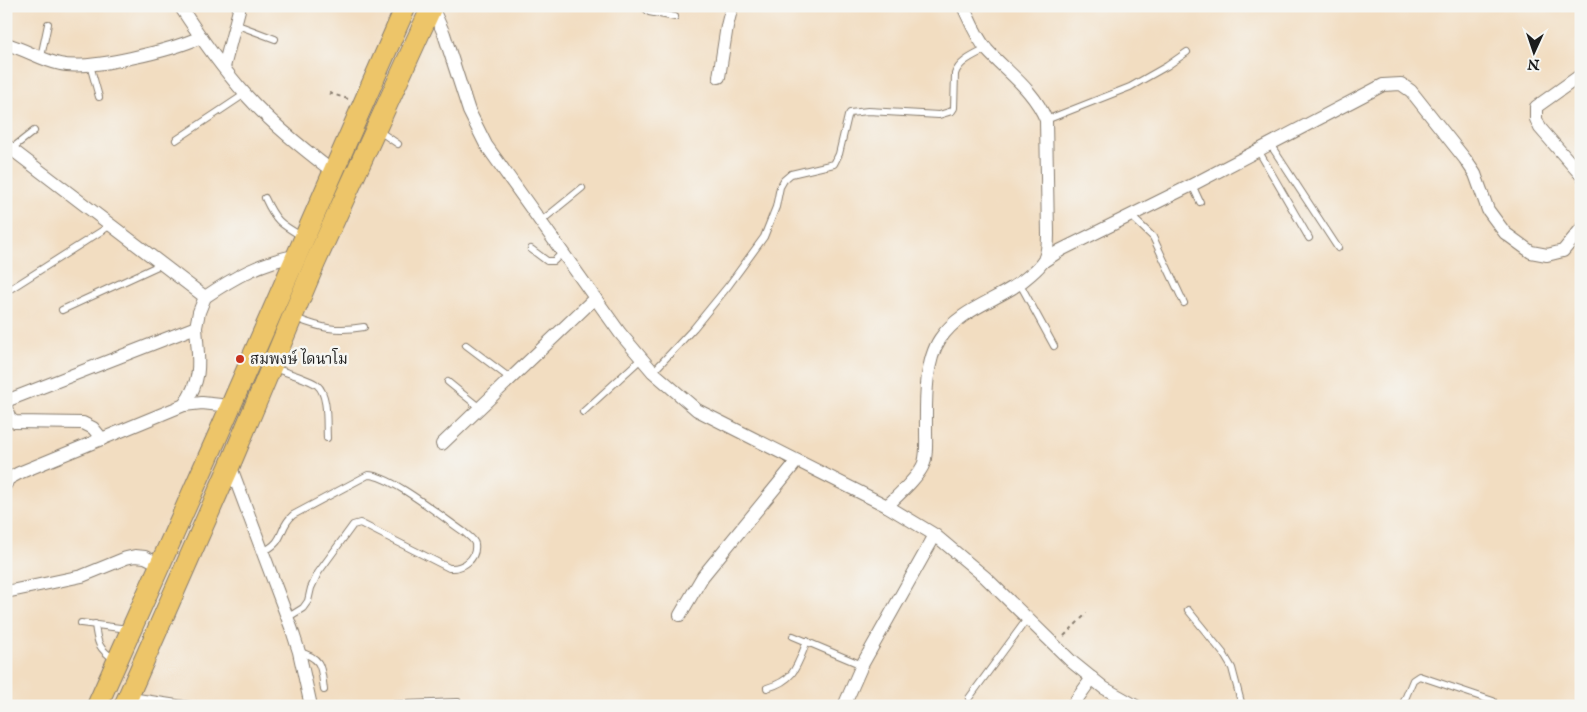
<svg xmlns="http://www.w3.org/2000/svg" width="1587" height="712" font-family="'IM FELL English','Noto Serif Thai',serif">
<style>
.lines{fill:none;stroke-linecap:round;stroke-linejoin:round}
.service-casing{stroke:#877c6e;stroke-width:8}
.minor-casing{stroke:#877c6e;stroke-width:14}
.primary-casing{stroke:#877c6e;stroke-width:22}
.path{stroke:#877c6e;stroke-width:2;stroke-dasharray:4 4;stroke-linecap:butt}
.service{stroke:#fff;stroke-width:6}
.minor{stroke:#fff;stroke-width:12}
.primary{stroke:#edc569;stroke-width:20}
.poi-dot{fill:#c8321e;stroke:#f6f6f2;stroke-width:2}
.labels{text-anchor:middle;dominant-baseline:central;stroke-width:5;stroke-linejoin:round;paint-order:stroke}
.poi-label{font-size:15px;fill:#1c1c1c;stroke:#f6f6f2;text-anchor:start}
</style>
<rect width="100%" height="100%" fill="#f6f6f2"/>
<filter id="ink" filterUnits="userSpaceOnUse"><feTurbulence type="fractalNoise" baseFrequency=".02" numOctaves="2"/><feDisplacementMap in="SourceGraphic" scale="10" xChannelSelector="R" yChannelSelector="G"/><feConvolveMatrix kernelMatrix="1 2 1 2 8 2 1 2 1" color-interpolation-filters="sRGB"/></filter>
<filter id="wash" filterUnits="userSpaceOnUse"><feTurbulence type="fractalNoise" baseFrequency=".0096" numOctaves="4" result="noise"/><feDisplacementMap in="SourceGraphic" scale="20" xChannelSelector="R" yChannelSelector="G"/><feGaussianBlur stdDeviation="1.12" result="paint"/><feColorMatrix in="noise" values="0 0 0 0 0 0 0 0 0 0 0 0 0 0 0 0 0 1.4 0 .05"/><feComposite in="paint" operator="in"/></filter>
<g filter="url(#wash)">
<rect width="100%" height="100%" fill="#f2ddc1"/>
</g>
<g filter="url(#ink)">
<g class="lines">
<g class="service-casing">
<g id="service">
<path d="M643 6 649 12 675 17"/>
<path d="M235 24 275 39"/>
<path d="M41 57 48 24"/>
<path d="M90 65 99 97"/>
<path d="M1046 120 1130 87 1167 66 1187 52"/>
<path d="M379 131 398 144"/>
<path d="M176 140 245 94"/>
<path d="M1270 144 1338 248"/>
<path d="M1258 150 1309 238"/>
<path d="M6 153 34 131"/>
<path d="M1192 185 1200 202"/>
<path d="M265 198C276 222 281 224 303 237"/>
<path d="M1131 216 1153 237 1184 303"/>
<path d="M540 222 582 188"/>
<path d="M531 249 547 261H554L562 253"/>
<path d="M1020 284 1054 346"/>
<path d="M12 288 111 225"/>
<path d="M62 310 162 264"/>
<path d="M295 318C321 328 336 332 364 327"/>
<path d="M466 345 511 379"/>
<path d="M274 368C284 372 310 379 317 385 329 395 326 424 327 438"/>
<path d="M653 372 694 328 729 285 764 237 776 207 780 187 784 180 791 174 834 164 839 154 848 116 850 113 868 111 939 115 952 111 954 108 955 74C959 61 975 55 986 49"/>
<path d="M448 382 480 408"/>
<path d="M583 412 641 359"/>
<path d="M262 552C287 541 277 529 293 515L368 475C391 475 443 518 464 532 468 536 474 539 475 544 477 560 462 569 449 568L360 523 353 525 318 573 311 588 308 601 303 608 287 618"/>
<path d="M1188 610 1223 653 1232 668 1242 706"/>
<path d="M81 623 128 629"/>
<path d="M95 624C97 643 99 649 114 659"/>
<path d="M793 636 862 665"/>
<path d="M299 652C323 658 321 668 324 690"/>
<path d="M767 688C795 680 797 666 807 641"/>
<path d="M131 696 197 706"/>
<path d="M969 698 1027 619"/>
<path d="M355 706 458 702"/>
<path d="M1402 706 1413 680 1419 676 1493 701"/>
</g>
</g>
<g class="minor-casing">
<g id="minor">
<path d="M180 6C200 37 222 68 246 95 272 124 302 148 332 171"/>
<path d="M432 7 444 34 469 111 486 145 620 333 653 372 697 410 887 506 935 535 985 577 1072 662 1104 688 1136 706"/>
<path d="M6 44C25 49 41 60 60 64 90 71 172 50 201 37"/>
<path d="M224 67 240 6"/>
<path d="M1581 75 1536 107V119L1540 128 1581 175"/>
<path d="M719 77 727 26 732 6"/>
<path d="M6 145 205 297C233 278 263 261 296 256"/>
<path d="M1044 261 1061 250 1192 185 1383 85 1401 84 1411 91 1465 159 1475 174 1488 210 1505 233 1531 252 1547 255 1563 251 1581 229"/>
<path d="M6 401 196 327 199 312 205 297"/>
<path d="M184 405C204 376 198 360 196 327"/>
<path d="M6 408 10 419 15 422 83 423 93 428 102 439"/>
<path d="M442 444 595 298"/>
<path d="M230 465 292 630 299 652 311 706"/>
<path d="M6 484 8 479 19 473 184 405 202 403 230 406"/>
<path d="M887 506C898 495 919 477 924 463 927 453 926 442 926 432 926 405 924 363 940 339 962 306 1003 300 1031 274 1036 270 1041 265 1044 260 1048 252 1048 242 1048 234L1046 120C1034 90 1008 73 987 50 976 37 970 21 963 6"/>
<path d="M6 592 82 576 126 558 135 556 145 557 161 565"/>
<path d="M680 615 703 576 797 461"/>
<path d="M844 706 862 665 935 535"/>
<path d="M1072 706 1092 678"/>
</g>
</g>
<g class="primary-casing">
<g id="primary">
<path d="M97 706 218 435 406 6"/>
<path d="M124 706 230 465 315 263 432 6"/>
</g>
</g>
<g class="path">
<path d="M329 93 348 99"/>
<path d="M1064 636 1087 613"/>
</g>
<use href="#service" class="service"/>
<use href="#minor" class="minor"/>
<use href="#primary" class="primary"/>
</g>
</g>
<circle class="poi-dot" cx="240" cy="359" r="5"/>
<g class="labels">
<g class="poi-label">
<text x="250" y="359">สมพงษ์ ไดนาโม</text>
</g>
</g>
<rect width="1587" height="712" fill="none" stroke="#f6f6f2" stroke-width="25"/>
<g transform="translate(1534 52) rotate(183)" stroke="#f6f6f2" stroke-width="4" paint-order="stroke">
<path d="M0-4L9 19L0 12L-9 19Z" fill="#1c1c1c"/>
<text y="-8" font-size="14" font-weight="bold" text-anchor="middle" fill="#1c1c1c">N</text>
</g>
</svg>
